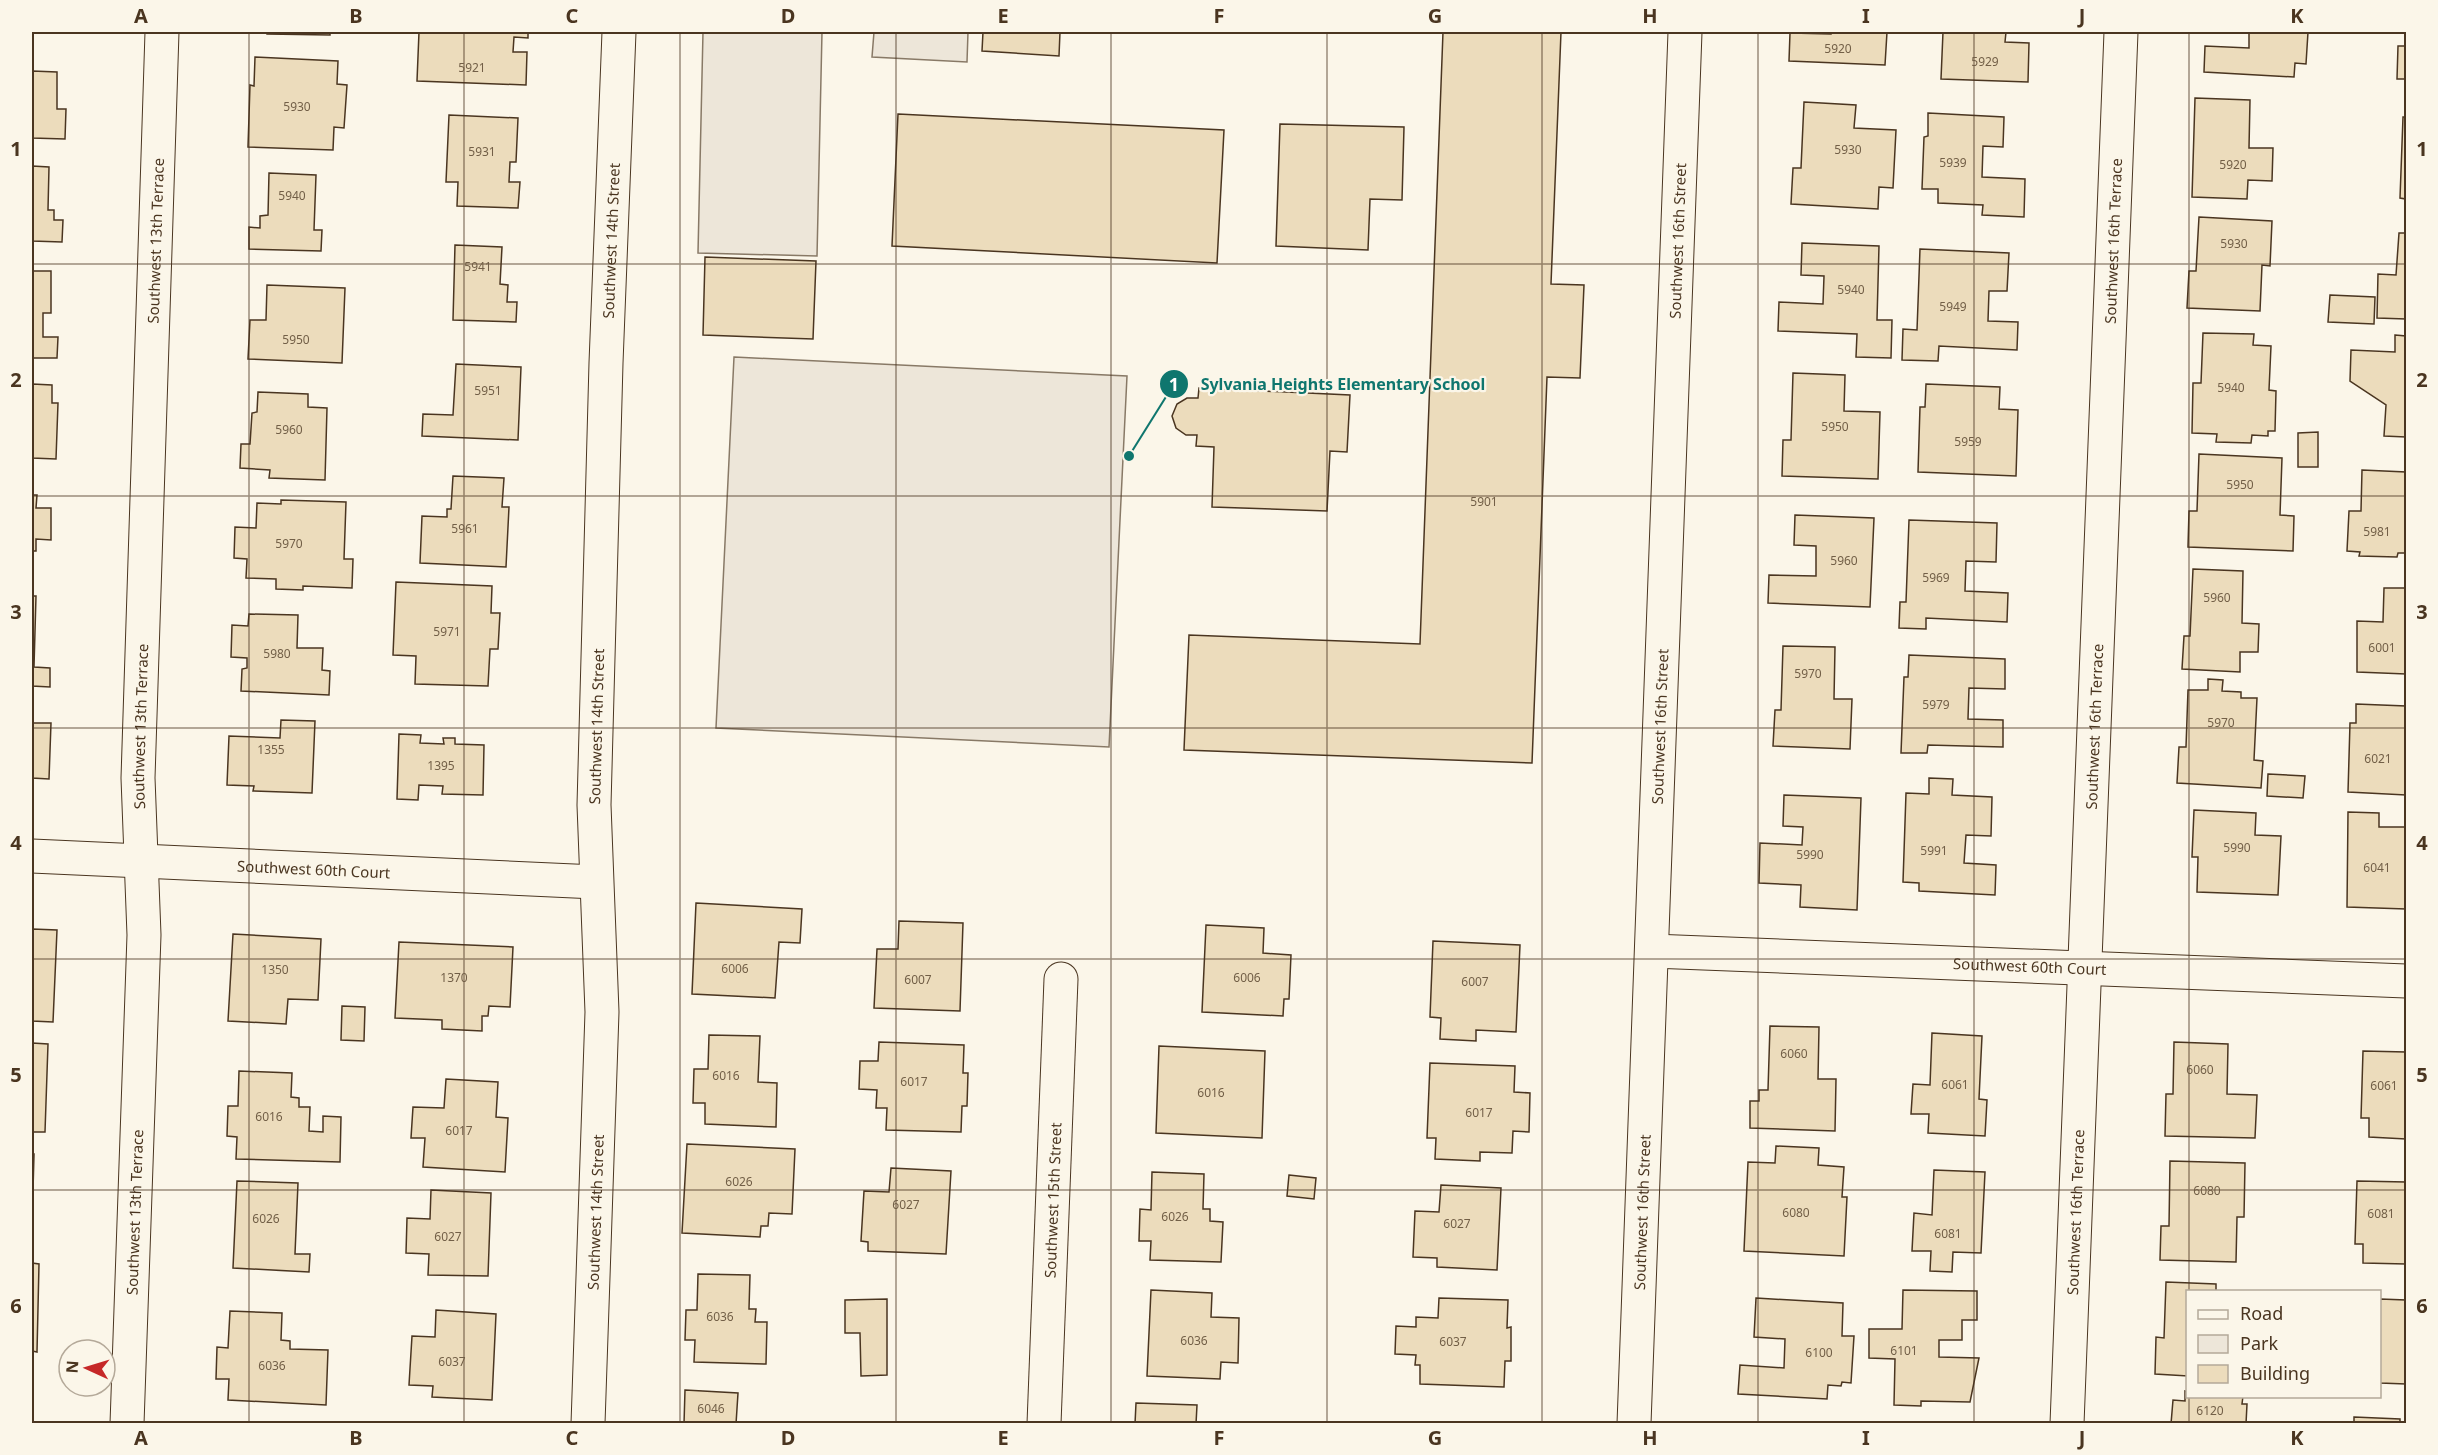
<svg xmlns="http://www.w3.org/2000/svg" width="2438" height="1455" font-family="'Noto Sans',sans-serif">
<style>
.green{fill:#ede6d9;stroke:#887966;stroke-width:1.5}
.building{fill:#ecdcbc;stroke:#4a3520;stroke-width:1.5}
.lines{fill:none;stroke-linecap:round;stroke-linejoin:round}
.minor-casing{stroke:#4a3520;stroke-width:35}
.tertiary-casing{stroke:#4a3520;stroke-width:35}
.minor{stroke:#fbf6e9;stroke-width:33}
.tertiary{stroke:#fbf6e9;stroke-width:33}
.grid{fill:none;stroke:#4a3520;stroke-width:1.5;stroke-opacity:0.55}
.labels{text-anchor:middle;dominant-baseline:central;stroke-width:4.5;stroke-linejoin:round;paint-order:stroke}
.number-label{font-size:12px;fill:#725f47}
.street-label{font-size:15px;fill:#4a3520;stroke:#fbf6e9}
.leader{fill:none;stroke:#0f766e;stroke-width:2}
.callout-dot{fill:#0f766e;stroke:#fbf6e9;stroke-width:2}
.mark-label{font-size:18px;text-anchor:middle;font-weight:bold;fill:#fff}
.callout-label{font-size:16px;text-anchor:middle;font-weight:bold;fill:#0f766e;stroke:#fbf6e9;stroke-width:4.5;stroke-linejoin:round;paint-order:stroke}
.neatline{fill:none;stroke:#4a3520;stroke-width:2}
.grid-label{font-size:20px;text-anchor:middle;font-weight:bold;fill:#4a3520}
</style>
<rect width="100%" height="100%" fill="#fbf6e9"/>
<g class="green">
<path d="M703 32H822L817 256 698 253Z"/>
<path d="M874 32H968L967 62 872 57Z"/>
<path d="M734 357 1127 376 1109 747 716 728Z"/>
</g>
<g class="building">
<path d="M267 32H330V35L267 34Z"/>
<path d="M419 32H528V38L514 37 513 52H527L526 85 417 81Z"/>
<path d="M983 32H1060L1059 56 982 51Z"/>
<path d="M1443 32H1561L1551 284 1584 285 1580 378 1547 377 1532 763 1184 750 1189 635 1420 644Z"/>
<path d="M1831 32H1887L1885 65 1789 61 1790 33 1831 34Z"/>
<path d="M1943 32H2006L2005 42 2029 43 2028 82 1941 79Z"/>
<path d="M2249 32H2308L2306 64 2295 63 2294 77 2204 72 2205 46 2249 48Z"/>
<path d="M2406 42V79H2397L2398 46H2406Z"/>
<path d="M255 57 338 61 337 84 347 85 344 128 334 127 333 150 248 147 250 85 254 86Z"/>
<path d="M32 71 57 72V109H66L65 139 32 138Z"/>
<path d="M2195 98 2250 100 2249 148H2273L2272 181 2248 180 2247 199 2192 197Z"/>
<path d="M1804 102 1856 105 1854 128 1896 130 1893 188 1879 187 1878 209 1791 204 1793 168H1801Z"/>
<path d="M1928 113 2004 117 2003 147 1983 146 1982 177 2025 179 2024 217 1982 215 1983 205 1938 203V189H1922L1924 137 1928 136Z"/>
<path d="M898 114 1224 130 1217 263 892 246Z"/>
<path d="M449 115 518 118 516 162H510L509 182H520L518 208 457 206 458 182H446Z"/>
<path d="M2403 117H2406V199L2400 198Z"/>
<path d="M1280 124 1404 127 1402 200 1370 199 1368 250 1276 246Z"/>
<path d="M32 166 49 167 48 210H54V220H63L62 242 32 241Z"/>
<path d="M269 173 316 175 314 230H322L321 251 249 249V227L260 228V216L268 215Z"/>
<path d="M2199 217 2272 221 2270 266 2262 265 2260 311 2187 308 2189 271H2196Z"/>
<path d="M2399 233H2406V319L2377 318 2378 274 2396 275Z"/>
<path d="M1802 243 1879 246 1877 320H1892L1891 358 1856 357 1857 334 1778 331 1779 302 1823 304 1824 276 1801 275Z"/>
<path d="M455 245 502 247 500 284 508 285 507 302H517L516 322 453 320Z"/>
<path d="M1920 249 2009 253 2007 291H1989L1988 321 2018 322 2017 350 1939 346 1938 361 1902 360 1903 329 1917 330Z"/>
<path d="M705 257 816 261 813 339 703 335Z"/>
<path d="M32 271H51V313H43V337H58L57 358H32Z"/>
<path d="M267 285 345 288 342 363 248 359 250 320H266Z"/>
<path d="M2330 295 2375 297 2374 324 2328 322Z"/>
<path d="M2203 333 2254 334 2253 345 2271 346 2269 390 2276 391 2275 431H2268V436L2252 435 2251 443 2216 442 2217 434 2192 433 2193 383H2201Z"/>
<path d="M2395 335 2406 336V437L2384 436 2386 405 2350 381 2351 350 2395 352Z"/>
<path d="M456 364 521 367 518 440 422 436 423 414 453 415Z"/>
<path d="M1793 373 1845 375 1844 411 1880 412 1878 479 1782 476 1783 440H1791Z"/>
<path d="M32 384 52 385V403H58L56 459 32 458Z"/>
<path d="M1926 384 2000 387 1999 409 2018 410 2016 476 1918 472 1920 407H1925Z"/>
<path d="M1199 388 1350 395 1347 452 1330 451 1327 511 1212 507 1214 447 1196 446 1197 435H1186L1176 428 1172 416 1177 404 1187 398H1198Z"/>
<path d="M258 392 308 394V407L327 408 325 480 269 478 270 470 240 468 241 444H250L252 413 257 412Z"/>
<path d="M2318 432V467H2298V433Z"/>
<path d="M2199 454 2282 458 2280 515 2294 516 2293 551 2188 547 2189 511H2197Z"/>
<path d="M2362 470 2406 472V553H2398L2397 557 2359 556 2360 552 2347 551 2349 511H2361Z"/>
<path d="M453 476 504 478 502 507H509L506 567 420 563 422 516 447 517V509H451Z"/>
<path d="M32 495H37L36 508H51V540L36 539V551H32Z"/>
<path d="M281 500 346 502 344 559H353L352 588 303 586V590L276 589V579L246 578 247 559 234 558 235 527 256 528 257 503 281 504Z"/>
<path d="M1795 515 1874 518 1870 607 1768 603 1769 575 1816 576V546L1794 545Z"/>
<path d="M1909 520 1997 523 1996 562 1966 561 1965 591 2008 593 2007 622 1926 618V629L1899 628 1900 602H1906Z"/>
<path d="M2193 569 2243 571 2242 623 2259 624 2258 652H2240V672L2182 669 2184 636H2190Z"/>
<path d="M396 582 492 586 491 613H500L498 649H490L488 686 415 684 416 656 393 655Z"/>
<path d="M2384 588H2406V674L2357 672V621L2383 622Z"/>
<path d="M32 596H36L34 667 50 668V687L32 686Z"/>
<path d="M249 614 298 615 297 648H323L322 670 330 671 329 695 241 691 242 669 247 668V658L231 657 232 625 248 626Z"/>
<path d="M1783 646 1835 647 1834 699H1852L1850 749 1773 746 1775 710H1781Z"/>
<path d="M1909 655 2005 659V689L1969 688 1968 719 2003 720V747L1928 745 1927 753H1901L1904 677H1908Z"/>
<path d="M2208 679 2223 680 2222 691 2241 692V698H2257L2254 760 2263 761 2261 788 2177 783 2179 747H2186L2188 690H2208Z"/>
<path d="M2356 704 2406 706V795L2348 792 2350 723H2356Z"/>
<path d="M281 720 315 721 312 793 253 791 254 786 227 785 229 736 280 738Z"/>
<path d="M32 723H51L49 779 32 778Z"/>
<path d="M399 734 421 735 420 743 444 744 443 738H455V744L484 745 483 795 442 794 443 786 419 785 418 800 397 799Z"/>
<path d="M2268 774 2305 776 2303 798 2267 796Z"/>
<path d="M1929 778 1953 779 1952 795 1992 797 1991 836 1966 835 1964 863 1996 865 1995 895 1919 891V883L1903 882 1906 793 1929 794Z"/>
<path d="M1784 795 1861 798 1857 910 1800 907 1801 885 1759 883 1760 843 1802 845 1803 827 1783 826Z"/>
<path d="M2194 810 2256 813 2255 835 2281 836 2278 895 2197 892 2198 857H2192Z"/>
<path d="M2348 812 2379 813V827H2406V909L2347 907Z"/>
<path d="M696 903 802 909 800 943 779 942 775 998 692 994Z"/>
<path d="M899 921 963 923 960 1011 874 1008 877 949H898Z"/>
<path d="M1206 925 1264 928 1263 953 1291 955 1289 999H1284L1283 1016 1202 1012Z"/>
<path d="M32 929 57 930 53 1022 32 1021Z"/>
<path d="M233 934 321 939 318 1000 288 999 286 1024 228 1021Z"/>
<path d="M1433 941 1520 945 1516 1032 1476 1030V1041L1440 1039 1441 1018 1430 1017Z"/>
<path d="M399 942 513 947 510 1007 489 1006 488 1016H482V1031L442 1029V1020L395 1018Z"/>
<path d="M342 1006 365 1007 364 1041 341 1040Z"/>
<path d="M1770 1026 1819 1027 1818 1079H1836L1835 1131 1750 1128V1101H1759V1090H1768Z"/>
<path d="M1932 1033 1982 1036 1979 1099 1987 1100 1985 1136 1928 1133 1929 1114H1911L1913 1084 1930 1085Z"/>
<path d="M709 1035 760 1036 758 1082 777 1083 776 1127 705 1124V1103H693L694 1069H708Z"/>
<path d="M879 1042 964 1045 963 1073H968L967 1106H962L961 1132 886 1130 887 1108H876L877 1090 859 1089 860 1061H878Z"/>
<path d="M2174 1042 2228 1044 2227 1094 2257 1095 2255 1138 2165 1136 2166 1094H2173Z"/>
<path d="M32 1043 48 1044 45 1132H32Z"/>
<path d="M1159 1046 1265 1051 1262 1138 1156 1133Z"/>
<path d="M2363 1051 2406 1052V1139L2369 1137V1118H2361Z"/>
<path d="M1430 1063 1515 1066 1514 1092 1530 1093 1529 1132 1513 1131 1512 1153 1480 1152V1161L1435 1159 1436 1138H1427Z"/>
<path d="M239 1071 292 1073 291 1097 299 1098V1107H310L309 1131 323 1132V1116L341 1117 340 1162 236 1159 237 1137 227 1136 228 1106H238Z"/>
<path d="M446 1079 498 1082 496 1117 508 1118 505 1172 423 1167 425 1138H411L413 1107 444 1108Z"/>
<path d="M687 1144 795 1149 792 1214 769 1213 768 1226H761L760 1237 682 1233Z"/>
<path d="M1776 1146 1819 1148 1818 1165 1844 1167 1842 1197H1847L1844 1256 1744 1251 1748 1162 1775 1163Z"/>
<path d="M32 1154H34L32 1227Z"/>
<path d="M2170 1161 2245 1163 2244 1217H2237L2236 1262 2160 1260 2161 1226H2169Z"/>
<path d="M891 1168 951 1171 946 1254 868 1251V1242L861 1241 864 1191 889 1192Z"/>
<path d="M1934 1170 1985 1172 1981 1253 1953 1252 1952 1272 1930 1271 1931 1251H1912L1914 1213 1932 1215Z"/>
<path d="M1152 1172 1204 1174 1203 1209H1210V1221L1223 1222 1221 1262 1150 1260 1151 1241H1139L1140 1209 1151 1210Z"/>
<path d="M1289 1175 1316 1178 1314 1199 1287 1196Z"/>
<path d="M237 1181 298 1183 295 1254H310L309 1272 233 1268Z"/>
<path d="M2357 1181 2406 1182V1264L2363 1263V1244H2355Z"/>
<path d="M1441 1185 1501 1188 1497 1270 1437 1267V1258L1413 1257 1415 1211 1439 1212Z"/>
<path d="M431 1190 491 1193 488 1276 428 1275 429 1254 406 1253 407 1218 430 1219Z"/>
<path d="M32 1263 39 1264 37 1352 32 1351Z"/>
<path d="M698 1274 750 1275 749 1309H756L755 1322H767L766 1364 694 1362 695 1340H685L686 1310H697Z"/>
<path d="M2166 1282 2216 1284V1292H2188V1376L2155 1374 2156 1337 2164 1338Z"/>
<path d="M1151 1290 1212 1293 1211 1317 1239 1318 1238 1363 1221 1362 1220 1379 1147 1376Z"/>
<path d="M1903 1290 1977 1291V1320H1962V1340H1939V1357L1979 1358 1970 1402 1921 1401V1406L1894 1405 1895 1359 1869 1358V1329H1902Z"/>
<path d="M1439 1298 1508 1300 1507 1328 1511 1327V1361H1505L1504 1387 1420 1384V1365H1415L1416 1355 1395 1354 1396 1326 1416 1327V1317L1438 1318Z"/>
<path d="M1756 1298 1843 1303 1842 1336H1854L1851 1383 1842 1382 1841 1386 1828 1385 1827 1399 1738 1394 1740 1365 1784 1368 1785 1339 1754 1337Z"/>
<path d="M887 1299V1375L861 1376 860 1333H845V1300Z"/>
<path d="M2380 1299 2406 1300V1384L2380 1383Z"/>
<path d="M436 1310 496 1314 492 1400 432 1397 433 1386 409 1385 412 1336 435 1337Z"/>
<path d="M230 1311 282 1313 281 1340 290 1341V1349L328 1350 326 1405 228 1400 229 1379H216L217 1347 228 1348Z"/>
<path d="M685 1390 738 1393 736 1424H684Z"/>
<path d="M2185 1391 2188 1392V1396H2243L2242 1404H2247L2246 1424H2171L2173 1400 2185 1401Z"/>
<path d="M1136 1403 1197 1405 1196 1424H1135Z"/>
<path d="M2354 1417 2400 1419V1424H2354Z"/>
</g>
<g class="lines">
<g class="minor-casing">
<g id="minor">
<path id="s1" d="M32 856 596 882"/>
<path id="s2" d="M1652 951 2406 981"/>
<path id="s3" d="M127 1424 144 935 138 778 162 32"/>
<path id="s4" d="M588 1424 602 1012 594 805 606 363 619 32"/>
<path id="s5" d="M1044 1424 1061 979"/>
<path id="s6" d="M2067 1424 2121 32"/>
</g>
</g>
<g class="tertiary-casing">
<g id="tertiary">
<path id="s7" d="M1634 1424 1685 32"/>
</g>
</g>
<use href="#minor" class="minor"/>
<use href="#tertiary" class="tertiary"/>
</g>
<path class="grid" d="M249 32V1424M464 32V1424M680 32V1424M896 32V1424M1111 32V1424M1327 32V1424M1542 32V1424M1758 32V1424M1974 32V1424M2189 32V1292M32 264H2406M32 496H2406M32 728H2406M32 959H2406M32 1190H2406M2189 1396V1424"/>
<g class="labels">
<g class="number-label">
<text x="1838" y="48">5920</text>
<text x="1985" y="61">5929</text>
<text x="472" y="67">5921</text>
<text x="297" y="106">5930</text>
<text x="1848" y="149">5930</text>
<text x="482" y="151">5931</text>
<text x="1953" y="162">5939</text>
<text x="2233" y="164">5920</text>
<text x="292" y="195">5940</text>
<text x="2234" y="243">5930</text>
<text x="478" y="266">5941</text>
<text x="1851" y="289">5940</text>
<text x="1953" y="306">5949</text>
<text x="296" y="339">5950</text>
<text x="2231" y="387">5940</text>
<text x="488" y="390">5951</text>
<text x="1835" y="426">5950</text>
<text x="289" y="429">5960</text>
<text x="1968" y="441">5959</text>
<text x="2240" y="484">5950</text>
<text x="1484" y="501">5901</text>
<text x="465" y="528">5961</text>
<text x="2377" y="531">5981</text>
<text x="289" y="543">5970</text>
<text x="1844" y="560">5960</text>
<text x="1936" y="577">5969</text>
<text x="2217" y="597">5960</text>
<text x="447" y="631">5971</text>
<text x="2382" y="647">6001</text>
<text x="277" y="653">5980</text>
<text x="1808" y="673">5970</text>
<text x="1936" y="704">5979</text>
<text x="2221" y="722">5970</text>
<text x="271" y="749">1355</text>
<text x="2378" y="758">6021</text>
<text x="441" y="765">1395</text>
<text x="2237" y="847">5990</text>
<text x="1934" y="850">5991</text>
<text x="1810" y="854">5990</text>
<text x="2377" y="867">6041</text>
<text x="735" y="968">6006</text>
<text x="275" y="969">1350</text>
<text x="454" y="977">1370</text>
<text x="1247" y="977">6006</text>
<text x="918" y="979">6007</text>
<text x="1475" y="981">6007</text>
<text x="1794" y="1053">6060</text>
<text x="2200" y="1069">6060</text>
<text x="726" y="1075">6016</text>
<text x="914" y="1081">6017</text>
<text x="1955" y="1084">6061</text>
<text x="2384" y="1085">6061</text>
<text x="1211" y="1092">6016</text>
<text x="1479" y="1112">6017</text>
<text x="269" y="1116">6016</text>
<text x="459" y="1130">6017</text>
<text x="739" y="1181">6026</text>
<text x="2207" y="1190">6080</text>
<text x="906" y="1204">6027</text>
<text x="1796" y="1212">6080</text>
<text x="2381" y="1213">6081</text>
<text x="1175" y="1216">6026</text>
<text x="266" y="1218">6026</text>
<text x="1457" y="1223">6027</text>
<text x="1948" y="1233">6081</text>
<text x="448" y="1236">6027</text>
<text x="720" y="1316">6036</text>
<text x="1194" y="1340">6036</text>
<text x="1453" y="1341">6037</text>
<text x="1904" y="1350">6101</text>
<text x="1819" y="1352">6100</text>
<text x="452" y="1361">6037</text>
<text x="272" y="1365">6036</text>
<text x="711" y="1408">6046</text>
<text x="2210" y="1410">6120</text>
</g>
<g class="street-label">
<text stroke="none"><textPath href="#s3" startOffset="1184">Southwest 13th Terrace</textPath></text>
<text stroke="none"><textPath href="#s4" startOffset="1184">Southwest 14th Street</textPath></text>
<text stroke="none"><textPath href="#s7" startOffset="1184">Southwest 16th Street</textPath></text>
<text stroke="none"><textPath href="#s6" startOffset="1184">Southwest 16th Terrace</textPath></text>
<text stroke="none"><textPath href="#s3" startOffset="698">Southwest 13th Terrace</textPath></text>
<text stroke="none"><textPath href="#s4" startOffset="698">Southwest 14th Street</textPath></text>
<text stroke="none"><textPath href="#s7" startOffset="698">Southwest 16th Street</textPath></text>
<text stroke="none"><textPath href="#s6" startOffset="698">Southwest 16th Terrace</textPath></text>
<text stroke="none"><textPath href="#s1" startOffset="282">Southwest 60th Court</textPath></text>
<text stroke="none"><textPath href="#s2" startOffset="378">Southwest 60th Court</textPath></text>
<text stroke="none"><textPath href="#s5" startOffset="224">Southwest 15th Street</textPath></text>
<text stroke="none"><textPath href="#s3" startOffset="212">Southwest 13th Terrace</textPath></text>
<text stroke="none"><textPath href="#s4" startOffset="212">Southwest 14th Street</textPath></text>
<text stroke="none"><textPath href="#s7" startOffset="212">Southwest 16th Street</textPath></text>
<text stroke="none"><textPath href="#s6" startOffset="212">Southwest 16th Terrace</textPath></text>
</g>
</g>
<path class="leader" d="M1129 456L1174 384"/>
<g class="callout-dot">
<circle cx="1129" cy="456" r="6"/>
<circle cx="1174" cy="384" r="15"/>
</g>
<g class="mark-label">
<text x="1174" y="391">1</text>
</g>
<g class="callout-label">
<text x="1343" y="390">Sylvania Heights Elementary School</text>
</g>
<rect width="2438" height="1455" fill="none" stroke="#fbf6e9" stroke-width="66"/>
<rect x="2186" y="1290" width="195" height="108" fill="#fbf6e9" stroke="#b4a999" stroke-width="1.5"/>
<rect x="2198" y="1310" width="30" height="9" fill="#fbf6e9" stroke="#b4a999" stroke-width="1.5"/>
<text x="2240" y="1320" font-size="18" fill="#4a3520">Road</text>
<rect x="2198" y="1335" width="30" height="18" fill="#ede6d9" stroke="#b4a999" stroke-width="1.5"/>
<text x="2240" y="1350" font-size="18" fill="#4a3520">Park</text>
<rect x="2198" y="1365" width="30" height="18" fill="#ecdcbc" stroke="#b4a999" stroke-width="1.5"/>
<text x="2240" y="1380" font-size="18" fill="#4a3520">Building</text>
<g transform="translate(87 1368) rotate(274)"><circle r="28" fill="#fbf6e9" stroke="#b4a999" stroke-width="1.5"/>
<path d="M0-4.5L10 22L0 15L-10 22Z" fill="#c62828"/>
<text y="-9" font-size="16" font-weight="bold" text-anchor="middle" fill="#4a3520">N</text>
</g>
<rect x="33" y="33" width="2372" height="1389" class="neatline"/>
<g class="grid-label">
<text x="141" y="23">A</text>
<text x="356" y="23">B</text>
<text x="572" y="23">C</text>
<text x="788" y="23">D</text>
<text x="1003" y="23">E</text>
<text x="1219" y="23">F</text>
<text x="1435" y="23">G</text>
<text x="1650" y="23">H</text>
<text x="1866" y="23">I</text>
<text x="2082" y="23">J</text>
<text x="2297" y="23">K</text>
<text x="16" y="156">1</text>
<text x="2422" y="156">1</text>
<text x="16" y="387">2</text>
<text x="2422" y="387">2</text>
<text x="16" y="619">3</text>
<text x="2422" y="619">3</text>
<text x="16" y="850">4</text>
<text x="2422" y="850">4</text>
<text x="16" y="1082">5</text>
<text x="2422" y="1082">5</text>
<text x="16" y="1313">6</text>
<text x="2422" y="1313">6</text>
<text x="141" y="1445">A</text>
<text x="356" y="1445">B</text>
<text x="572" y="1445">C</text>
<text x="788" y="1445">D</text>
<text x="1003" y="1445">E</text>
<text x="1219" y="1445">F</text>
<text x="1435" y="1445">G</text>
<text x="1650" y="1445">H</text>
<text x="1866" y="1445">I</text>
<text x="2082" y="1445">J</text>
<text x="2297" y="1445">K</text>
</g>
</svg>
